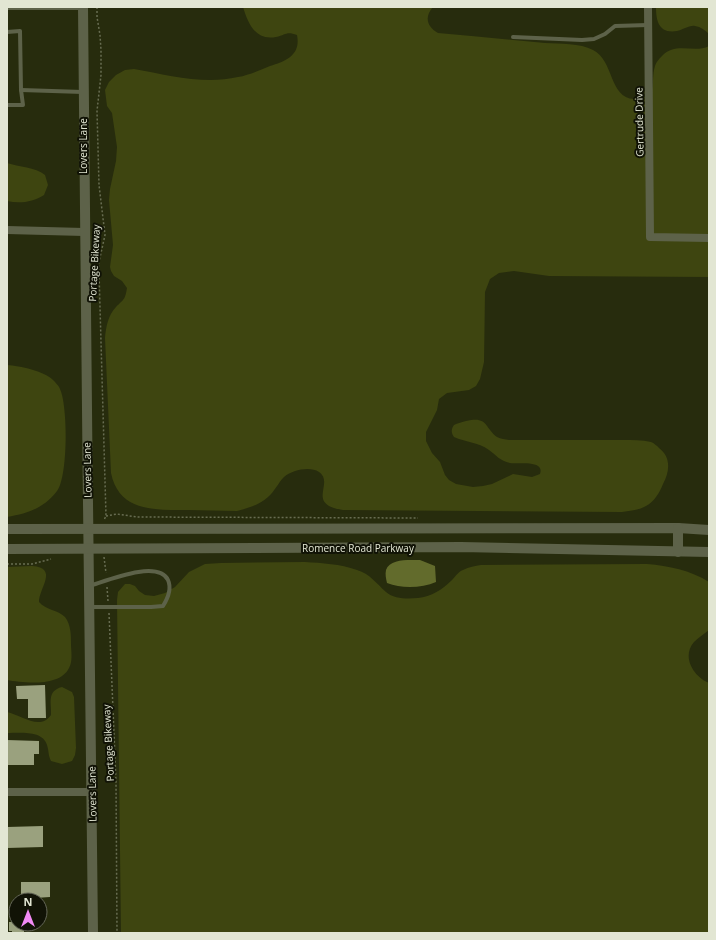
<svg xmlns="http://www.w3.org/2000/svg" width="716" height="940" font-family="'Open Sans',sans-serif">
<style>
.green{fill:#3e4510}
.water{fill:#626b2c}
.building{fill:#9aa17e}
.lines{fill:none;stroke-linecap:round;stroke-linejoin:round}
.path{stroke:#686d52;stroke-width:1.5;stroke-dasharray:2 2;stroke-linecap:butt}
.service{stroke:#5d6249;stroke-width:4}
.minor{stroke:#5d6249;stroke-width:8}
.tertiary{stroke:#5d6249;stroke-width:10}
.labels{text-anchor:middle;dominant-baseline:central;stroke-width:4;stroke-linejoin:round;paint-order:stroke}
.street-label{font-size:10px;fill:#e2e6d3;stroke:#111306}
</style>
<rect width="100%" height="100%" fill="#272c0d"/>
<g class="green">
<path d="M243 7H433C424 17 427 27 438 33 474 36 510 40 545 43 560 44 580 43 593 50 614 60 609 98 634 99 641 99 645 98 651 94 654 85 652 75 655 66 656 62 659 59 662 56 676 41 694 54 709 46V277L549 276 514 271 499 273 490 279 485 292 484 362 480 379 476 386 469 390 447 393 439 399 437 410 426 432V441L432 453 440 462 445 475 449 480 456 484 473 487 483 486 492 484 513 474 532 477 540 474C541 471 541 468 538 466 532 462 517 464 510 463 500 461 496 455 489 450 478 442 465 442 454 437 451 433 451 429 454 425 457 423 463 422 466 421 488 416 484 427 497 437 501 439 505 439 509 440H623C632 440 642 440 651 442 654 443 657 446 659 448 671 457 670 471 663 484 660 492 654 502 646 506 639 510 630 511 622 512L343 510C305 504 335 483 319 472 310 466 292 470 284 477 278 483 275 491 268 497 259 505 249 508 237 511 221 511 204 510 188 510 155 510 119 512 111 473L105 338C106 327 108 315 116 307 124 299 125 300 127 288L122 281 114 276 111 271 110 267 113 245 109 200 110 189 116 161 117 147 112 113 107 106 105 90 109 82 116 75 125 70 134 69C168 75 204 85 238 77 249 75 260 70 270 66 286 61 301 55 297 35 286 31 286 35 276 37 255 41 248 23 243 7Z"/>
<path d="M656 7H709V34C705 30 701 27 695 26 689 25 683 30 677 31 659 34 656 21 656 7Z"/>
<path d="M7 163C19 167 35 167 45 175L48 185 44 195C33 202 20 204 7 201Z"/>
<path d="M7 365C20 366 44 371 53 380 55 382 59 386 60 389 68 406 68 477 57 491 43 509 28 513 7 517Z"/>
<path d="M305 562C322 563 340 564 357 570 370 574 376 583 386 592 394 599 407 599 418 598 431 597 443 589 452 580 456 576 458 572 463 570 469 567 475 566 481 565L647 564C669 566 690 570 709 582V630C704 634 698 638 694 642 681 657 694 677 709 683V933H121L117 600 118 592 125 584H130L135 586 139 591 145 595 154 596 165 593 175 587 189 572 205 564 221 563Z"/>
<path d="M32 566C59 568 39 588 39 602 46 610 58 610 65 617 71 625 71 635 71 644 71 651 73 661 69 668 60 687 24 683 7 680V567Z"/>
<path d="M62 687 72 692 74 697 76 748 75 755 72 761 62 764 51 761C48 755 49 751 47 745 43 730 19 733 7 733V712C21 715 40 731 51 715 52 704 46 691 62 687Z"/>
</g>
<path class="water" d="M420 560 435 566 436 582C422 588 402 589 387 583 386 579 385 574 386 570 390 558 410 560 420 560Z"/>
<g class="building">
<path d="M45 685 46 718H28V699H17L16 686Z"/>
<path d="M7 740 39 741V754H34V765H7Z"/>
<path d="M43 826V847L7 848V827Z"/>
<path d="M21 882H50V897L35 898V894H21Z"/>
<path d="M9 922H16V924H24V932L12 933V931H9Z"/>
</g>
<g class="lines">
<g class="path">
<path d="M97 7V17L100 35 101 50V75L97 111 99 185 105 235 99 262V272L106 516 104 520"/>
<path d="M106 516 117 514 137 517 418 518"/>
<path d="M104 557 106 573"/>
<path d="M7 564H32L51 559"/>
<path d="M107 587 108 601"/>
<path d="M109 613 116 782 117 933"/>
</g>
<g class="service">
<path d="M7 8H83"/>
<path d="M7 32 20 31 21 90 23 105H7"/>
<path d="M513 37 582 40 594 39 605 34 615 26 648 25"/>
<path d="M21 90 83 92"/>
<path d="M89 586C106 581 158 559 168 580 172 589 168 598 163 606L151 607H91"/>
</g>
<g class="minor">
<path d="M648 7 650 237 709 238"/>
<path d="M7 230 84 232"/>
<path d="M7 792H92"/>
</g>
<g class="tertiary">
<path d="M83 7C84 316 91 624 93 933"/>
<path d="M7 529 678 528 709 530"/>
<path d="M7 549 461 547 709 552"/>
<path d="M678 552V528"/>
</g>
</g>
<g class="labels">
<g class="street-label">
<text transform="translate(639 122) rotate(-91)">Gertrude Drive</text>
<text transform="translate(83 146) rotate(-90)">Lovers Lane</text>
<text transform="translate(94 263) rotate(-87)">Portage Bikeway</text>
<text transform="translate(87 470) rotate(-91)">Lovers Lane</text>
<text x="358" y="548">Romence Road Parkway</text>
<text transform="translate(108 743) rotate(-93)">Portage Bikeway</text>
<text transform="translate(92 794) rotate(-91)">Lovers Lane</text>
</g>
</g>
<rect width="716" height="940" fill="none" stroke="#e2e6d3" stroke-width="16"/>
<g transform="translate(28 912)"><circle r="19" fill="#111306" stroke="#656758"/>
<path d="M0-3L7 15L0 10L-7 15Z" fill="#f18af4"/>
<text y="-6" font-size="11" font-weight="bold" text-anchor="middle" fill="#e2e6d3">N</text>
</g>
</svg>
